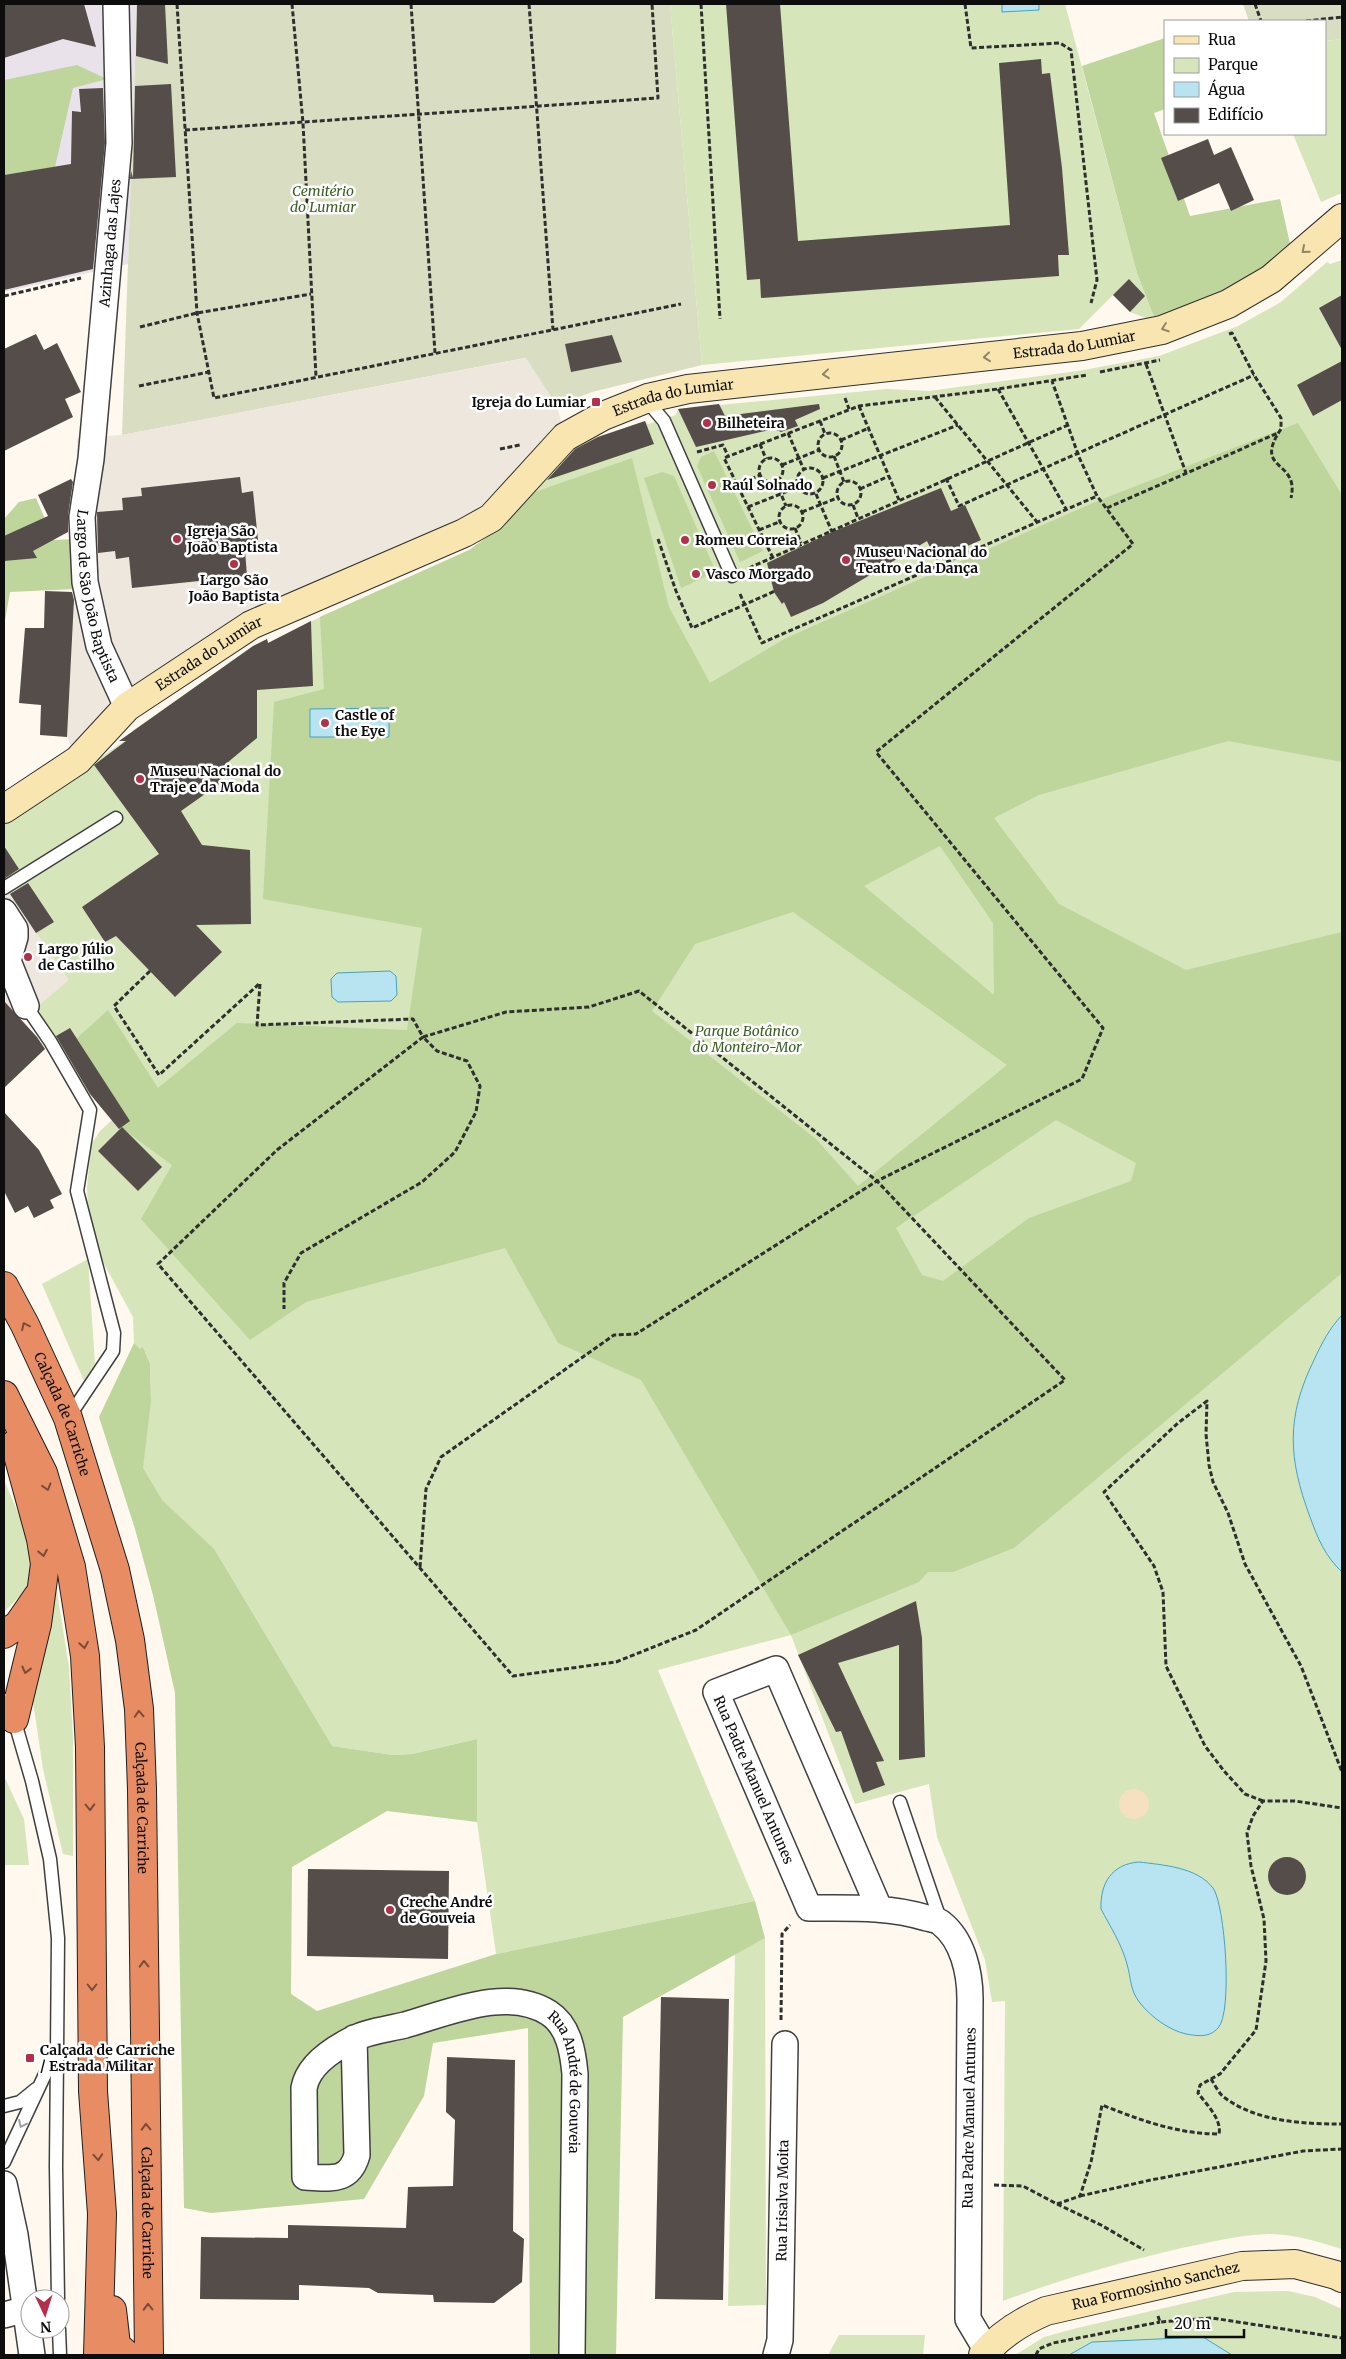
<svg xmlns="http://www.w3.org/2000/svg" width="1346" height="2359" font-family="Merriweather,serif">
<style>
.industrial{fill:#e9e2eb}
.green{fill:#d7e5bb}
.forest{fill:#bed59c;fill-rule:evenodd}
.sand{fill:#f5e1bf}
.cemetery{fill:#d9dec2}
.plaza{fill:#ede7de}
.water{fill:#b8e4f1;stroke:#45a2c2}
.building{fill:#554d4a}
.lines{fill:none;stroke-linecap:round;stroke-linejoin:round}
.lane-casing{stroke:#404040;stroke-width:15}
.street-casing{stroke:#404040;stroke-width:28}
.secondary-casing{stroke:#2f2f2f;stroke-width:30}
.highway-casing{stroke:#1e1e1e;stroke-width:30}
.path{stroke:#2f2f2f;stroke-width:3;stroke-dasharray:5 2.5;stroke-linecap:butt}
.lane{stroke:#fff;stroke-width:12}
.street{stroke:#fff;stroke-width:25}
.secondary{stroke:#f8e5af;stroke-width:28}
.highway{stroke:#e88c63;stroke-width:28}
.oneway{stroke:#8e8466}
.oneway2{stroke:#7a4c38}
.oneway3{stroke:#9e9e9e}
.poi-dot{fill:#b1314a;stroke:#fff;stroke-width:2}
.labels{text-anchor:middle;dominant-baseline:central;stroke-width:5;stroke-linejoin:round;paint-order:stroke}
.park-label{font-size:14px;font-style:italic;fill:#395f23;stroke:#fff}
.street-label{font-size:14px;fill:#0d0d0d;stroke:#fff}
.poi-label{font-size:14px;font-weight:bold;fill:#0d0d0d;stroke:#fff;text-anchor:start}
</style>
<rect width="100%" height="100%" fill="#fef8ef"/>
<path class="industrial" d="M4 4H137L128 264 4 292Z"/>
<g class="green">
<path d="M670 4H1065L1137 273 1156 322 1130 312 1113 295 1079 329 702 365Z"/>
<path d="M1342 39V193L1321 202 1293 134H1325V41Z"/>
<path d="M1342 260V2249C1318 2242 1294 2234 1268 2234 1239 2235 1211 2242 1182 2248 1121 2262 1062 2279 1003 2301L1005 2001 992 2002 985 1960 937 1837 929 1784 855 1804 791 1635 658 1670 755 1901 496 1954 477 1822V1739L412 1754 393 1755 312 1743 165 1645 136 1523 151 1397 150 1364 143 1347 140 1350 134 1343 133 1317 98 1253 89 1231 87 1188 91 1145 100 1131 112 1120 85 1088 52 1038 37 1007 36 933 4 885V824L133 735 132 731 253 646 267 639 269 643 320 617 470 550 501 527 519 510 565 453 585 441 645 421 648 424 676 415 678 409 887 389 929 391 1078 371 1159 356 1238 326 1281 302 1327 262 1330 264Z"/>
<path d="M88 1259 95 1364 84 1381 42 1284Z"/>
<path d="M4 1480 35 1552 29 1587 4 1612Z"/>
<path d="M56 1586 69 1667 73 1738V1856L63 1854 43 1769 33 1702Z"/>
<path d="M4 1776 24 1819 29 1865H4Z"/>
<path d="M765 1938 766 2305 728 2306 735 1954Z"/>
<path d="M1288 2291 1315 2297 1342 2309V2355H1015L1044 2337 1077 2328 1234 2292Z"/>
<path d="M839 2335H925L923 2355H828Z"/>
</g>
<g class="forest">
<path d="M1165 38V109L1154 113 1190 216 1280 199 1291 248 1241 283 1156 322 1137 273 1082 66Z"/>
<path d="M77 65 107 79 73 88 55 167 4 175V80Z"/>
<path d="M1298 423 1342 495V762L1228 741 1039 795 994 818 1059 904 1186 970 1342 932V1273L1014 1548 953 1572H928L919 1582 791 1635 641 1380 558 1343 505 1248 306 1302 250 1340 141 1219 172 1165 112 1121 122 1110 77 1038 108 1010 158 1088 237 1023 407 1030 422 928 263 899 274 702 324 689 320 617 469 550 501 527 535 492 632 458 669 607 710 683 786 638 1095 502ZM940 846 993 923 994 995 864 886ZM793 912 1007 1065 858 1186 816 1139 652 1011 695 944ZM1056 1120 1136 1163 1131 1181 1029 1218 943 1281 922 1275 896 1228Z"/>
<path d="M714 451 763 551 740 562 697 466 701 457Z"/>
<path d="M662 472 674 476 716 572 681 588 644 478Z"/>
<path d="M36 498 54 540 75 539V589L10 592 4 626V519L19 502Z"/>
<path d="M134 1343 140 1349 143 1347 150 1364 151 1401 143 1468 162 1500 214 1549 332 1746 393 1755 412 1754 477 1739V1822L387 1811 292 1867 291 1994 317 2011 496 1954 755 1901 765 1938 623 2017 616 2355H530L528 2028 433 2043 424 2096 364 2199 211 2213 184 2208 175 1693 153 1595 135 1529 99 1417Z"/>
</g>
<circle class="sand" cx="1134" cy="1804" r="15"/>
<g class="cemetery">
<path d="M137 4H670L702 365 592 392 557 406 525 358 122 435Z"/>
<path d="M1243 4H1342V39L1325 41V21H1249Z"/>
</g>
<g class="plaza">
<path d="M526 358 557 406 565 437 513 494 251 625 78 760 67 737 75 589 77 438 122 435Z"/>
<path d="M4 885 69 980 37 1007 12 1010 4 1006Z"/>
</g>
<g class="water">
<path d="M1002 4H1039V10L1002 12Z"/>
<path d="M389 708V737H310V709Z"/>
<path d="M390 971 396 976 397 995 391 1001 338 1002 332 997 331 979 337 973Z"/>
<path d="M1342 1315V1572C1325 1556 1318 1539 1310 1517 1288 1458 1286 1417 1314 1360 1322 1343 1329 1329 1342 1315Z"/>
<path d="M1139 1862C1163 1865 1197 1867 1213 1888 1225 1904 1233 2013 1218 2028 1209 2038 1198 2036 1186 2034 1169 2030 1151 2017 1140 2003 1130 1991 1131 1978 1127 1964 1122 1945 1110 1926 1101 1909 1100 1883 1112 1864 1139 1862Z"/>
<path d="M1203 2337 1232 2355H1069L1092 2342Z"/>
</g>
<g class="building">
<path d="M4 4H84L96 47 63 39 4 58Z"/>
<path d="M137 4H165L168 64 136 56Z"/>
<path d="M726 4H780L798 241 1010 225 999 63 1041 59 1042 74 1050 73 1062 168 1069 255H1058L1059 276 761 298 760 279 747 280Z"/>
<path d="M171 84 176 177 130 179 131 171 133 178 135 86Z"/>
<path d="M103 88 105 143 93 269 4 290V175L71 164 72 111 81 112 79 89Z"/>
<path d="M1208 139 1214 155 1231 147 1254 200 1231 211 1219 183 1178 201 1161 158Z"/>
<path d="M1129 279 1145 296 1130 312 1113 295Z"/>
<path d="M1342 295V350L1319 308Z"/>
<path d="M36 334 44 350 57 343 81 392 65 399 73 417 4 451V349Z"/>
<path d="M612 335 622 362 571 372 565 344Z"/>
<path d="M1342 361V400L1313 416 1297 385Z"/>
<path d="M719 404 725 416 819 404 820 409 795 420 798 426 781 432 774 429 696 447 678 409Z"/>
<path d="M645 421 654 444 547 480 575 449 598 437Z"/>
<path d="M240 477 242 493 253 491 259 550 245 551 247 576 132 588 129 557 116 559 115 551 98 553 97 512 123 510 122 498 142 496 141 488Z"/>
<path d="M71 479 73 482 68 515V532L33 551 37 558 4 561V536L48 516 38 495Z"/>
<path d="M941 488 951 511 965 505 981 540 936 560 927 541 823 603 791 617 784 602 782 604 774 592 767 563 832 532Z"/>
<path d="M45 591 72 592 74 600 67 737 40 735 41 705 19 703 25 628H44Z"/>
<path d="M311 621 313 686 257 690V738L215 773 222 782 181 811 202 845 250 850 251 924 196 925 222 952 175 997 116 936 105 942 82 907 159 854 94 765 126 741H119L253 646 267 639 268 643Z"/>
<path d="M4 846 19 869 4 879Z"/>
<path d="M28 883 54 922 36 933 10 894Z"/>
<path d="M4 1001 37 1037 45 1049 4 1088Z"/>
<path d="M70 1028 130 1121 119 1129 90 1094 56 1036Z"/>
<path d="M4 1112 39 1150 62 1194 50 1200 54 1208 34 1218 28 1206 15 1213 4 1191Z"/>
<path d="M122 1127 162 1167 138 1191 98 1151Z"/>
<path d="M916 1601 922 1638 925 1757 899 1760V1645L838 1663 884 1761 876 1762 885 1785 863 1793 841 1731 836 1732 798 1655Z"/>
<circle cx="1287" cy="1876" r="19"/>
<path d="M308 1869 449 1871 448 1959 307 1956Z"/>
<path d="M661 1997 729 1999 723 2300 655 2299Z"/>
<path d="M447 2057 515 2060 513 2231 524 2239 522 2282 494 2303 434 2302 433 2295 378 2293 369 2288 299 2285V2300L200 2299 201 2237 288 2238V2225L406 2228 408 2187 453 2186 455 2120 446 2112Z"/>
</g>
<g class="lines">
<g class="lane-casing">
<g id="lane">
<path d="M648 398 653 408 664 421 732 576"/>
<path d="M4 888 116 818"/>
<path d="M26 1006 50 1041 90 1110 77 1191 114 1333 113 1351 68 1418"/>
<path d="M4 1700 14 1719 32 1781 50 1859 58 1938 56 2167 58 2299"/>
<path d="M900 1802 941 1922"/>
<path d="M4 2106 20 2102 36 2089"/>
<path d="M4 2162 55 2053"/>
<path d="M59 2329 60 2355"/>
</g>
</g>
<g class="street-casing">
<g id="street">
<path id="s1" d="M116 4 119 143 91 459 82 517 85 582 99 646 127 707"/>
<path d="M4 912 15 929V937L8 961 26 1006"/>
<path id="s2" d="M879 1908 776 1669 716 1692 809 1908C849 1908 888 1906 927 1918 931 1919 938 1920 941 1923 963 1940 970 1973 970 1999L968 2319 987 2351"/>
<path id="s3" d="M354 2038 357 2155C349 2183 330 2178 305 2177L304 2088C308 2065 333 2049 353 2039 368 2031 389 2029 405 2025 448 2013 507 1986 549 2013 569 2026 573 2052 575 2074L572 2355"/>
<path d="M4 2184 15 2235 32 2355"/>
<path d="M4 2315 27 2309"/>
<path id="s4" d="M776 2355 780 2340 785 2044"/>
</g>
</g>
<g class="secondary-casing">
<g id="secondary">
<path id="s5" d="M4 809 78 760 127 707 251 625 464 533 491 518 565 437 603 416 648 398 688 389 1082 346 1162 330 1228 304 1271 279 1342 218"/>
<path id="s6" d="M983 2355C1000 2335 1022 2321 1046 2311L1242 2266 1295 2264 1336 2275 1342 2278"/>
</g>
</g>
<g class="highway-casing">
<g id="highway">
<path id="s7" d="M4 1286 25 1325 68 1418 115 1570 130 1640 139 1709 142 1789 149 2355"/>
<path d="M4 1395 43 1473 71 1567 85 1656 90 1747 93 2091 102 2214 98 2355"/>
<path d="M4 1634 18 1625 38 1596"/>
<path d="M14 1719 37 1624 45 1564 41 1539 15 1444"/>
<path d="M112 2310 116 2345 127 2355"/>
</g>
</g>
<g class="path">
<path d="M177 4 197 313 214 398 681 304"/>
<path d="M292 4 303 123 316 377"/>
<path d="M411 4 435 353"/>
<path d="M529 4 553 330"/>
<path d="M701 4 720 319"/>
<path d="M965 4 971 48 1060 43 1071 50 1097 280 1091 303"/>
<path d="M1255 4 1261 21"/>
<path d="M1306 21 1342 17"/>
<path d="M185 130 658 98 652 4"/>
<path d="M4 296 81 278"/>
<path d="M140 327 197 313 311 294"/>
<path d="M1229 334 1232 333 1254 375 1281 418V429C1252 472 1300 459 1291 498"/>
<path d="M1146 364 1186 473"/>
<path d="M1100 372 1160 360"/>
<path d="M139 386 209 372"/>
<path d="M998 389 1066 509"/>
<path d="M935 397 1037 522"/>
<path d="M845 398 849 409"/>
<path d="M859 406 899 500"/>
<path d="M820 421 825 434"/>
<circle cx="830" cy="445" r="12"/>
<path d="M788 433 804 470"/>
<path d="M841 440 869 428"/>
<path d="M760 444 766 459"/>
<path d="M500 449 520 445"/>
<path d="M697 452 723 445 728 456"/>
<path d="M834 456 844 482"/>
<circle cx="771" cy="470" r="12"/>
<path d="M782 465 819 450"/>
<circle cx="810" cy="481" r="13"/>
<path d="M823 478 958 425"/>
<path d="M946 478 959 506 1254 375"/>
<circle cx="849" cy="493" r="12"/>
<path d="M776 482 786 506"/>
<path d="M737 485 760 475"/>
<path d="M860 489 889 476"/>
<path d="M816 494 832 532"/>
<circle cx="791" cy="517" r="12"/>
<path d="M853 505 858 518"/>
<path d="M748 507 798 487"/>
<path d="M1107 508 1278 433"/>
<path d="M802 512 837 498"/>
<path d="M795 528 801 543"/>
<path d="M759 530 779 522"/>
<path d="M658 539 676 591 692 628 775 591"/>
<path d="M773 558 724 458 859 406 998 389 1087 375"/>
<path d="M749 568 1068 425"/>
<path d="M740 594 762 643 1097 496"/>
<path d="M150 971 114 1006 159 1075 259 984"/>
<path d="M260 984 257 1025 413 1019 423 1037 277 1150 158 1264 513 1676 616 1662 696 1630 1065 1380 877 1181 639 991 589 1007 506 1012 423 1037 437 1051 467 1061 480 1086 476 1112 455 1152 422 1182 301 1253 284 1283V1309"/>
<path d="M420 1567 426 1489 441 1457 614 1335 636 1334 877 1181 1082 1079 1103 1028 876 752 1133 544 1097 496 1079 457 1052 381"/>
<path d="M1263 1801 1245 1794 1224 1771 1205 1746 1166 1666 1163 1592 1154 1566 1104 1492 1178 1423 1207 1401 1206 1434 1209 1465 1213 1482 1228 1513 1245 1564 1301 1666 1342 1772"/>
<path d="M781 2020 782 1934 790 1925"/>
<path d="M1211 2079C1215 2085 1219 2094 1225 2098 1258 2122 1304 2124 1342 2124"/>
<path d="M994 2185 1023 2186 1057 2204 1080 2196 1091 2162 1102 2105C1140 2120 1177 2134 1219 2134 1222 2119 1206 2104 1198 2093L1200 2085 1220 2074 1256 2030 1266 1961 1264 1919 1251 1866 1247 1833 1253 1816 1263 1801H1295L1342 1808"/>
<path d="M1080 2196 1151 2180 1303 2151 1342 2149"/>
<path d="M1057 2204 1101 2225 1144 2250"/>
<path d="M1158 2316 1160 2322 1212 2318 1342 2338"/>
<path d="M1036 2355 1039 2349 1053 2343 1160 2322"/>
</g>
<use href="#lane" class="lane"/>
<use href="#street" class="street"/>
<use href="#secondary" class="secondary"/>
<use href="#highway" class="highway"/>
</g>
<defs><path id="oneway-chevron" d="M-2-3.5L2.5 0L-2 3.5" fill="none" stroke-width="1.6" stroke-linecap="round" stroke-linejoin="round" transform="scale(1.25)"/></defs>
<g class="oneway">
<use href="#oneway-chevron" transform="translate(1305 250) rotate(139)"/>
<use href="#oneway-chevron" transform="translate(1165 328) rotate(161)"/>
<use href="#oneway-chevron" transform="translate(987 357) rotate(174)"/>
<use href="#oneway-chevron" transform="translate(826 374) rotate(174)"/>
</g>
<g class="oneway2">
<use href="#oneway-chevron" transform="translate(25 1326) rotate(-116)"/>
<use href="#oneway-chevron" transform="translate(47 1487) rotate(73)"/>
<use href="#oneway-chevron" transform="translate(43 1553) rotate(79)"/>
<use href="#oneway-chevron" transform="translate(84 1645) rotate(81)"/>
<use href="#oneway-chevron" transform="translate(26 1670) rotate(104)"/>
<use href="#oneway-chevron" transform="translate(139 1714) rotate(-93)"/>
<use href="#oneway-chevron" transform="translate(90 1807) rotate(89)"/>
<use href="#oneway-chevron" transform="translate(144 1964) rotate(-91)"/>
<use href="#oneway-chevron" transform="translate(92 1987) rotate(90)"/>
<use href="#oneway-chevron" transform="translate(146 2127) rotate(-91)"/>
<use href="#oneway-chevron" transform="translate(98 2157) rotate(86)"/>
<use href="#oneway-chevron" transform="translate(148 2307) rotate(-91)"/>
</g>
<use class="oneway3" href="#oneway-chevron" transform="translate(22 2124) rotate(115)"/>
<g class="poi-dot">
<rect x="591" y="397" width="10" height="10" rx="2.5"/>
<circle cx="707" cy="423" r="5"/>
<circle cx="712" cy="485" r="5"/>
<circle cx="177" cy="539" r="5"/>
<circle cx="685" cy="540" r="5"/>
<circle cx="846" cy="560" r="5"/>
<circle cx="234" cy="564" r="5"/>
<circle cx="696" cy="574" r="5"/>
<circle cx="325" cy="723" r="5"/>
<circle cx="140" cy="779" r="5"/>
<circle cx="28" cy="957" r="5"/>
<circle cx="390" cy="1910" r="5"/>
<rect x="25" y="2053" width="10" height="10" rx="2.5"/>
</g>
<g class="labels">
<g class="park-label">
<text x="323" y="191">Cemitério<tspan x="323" dy="16">do Lumiar</tspan></text>
<text x="747" y="1031">Parque Botânico<tspan x="747" dy="16">do Monteiro-Mor</tspan></text>
</g>
<g class="street-label">
<text transform="translate(110 243) rotate(-85)">Azinhaga das Lajes</text>
<text stroke="none"><textPath href="#s5" startOffset="1204">Estrada do Lumiar</textPath></text>
<text stroke="none"><textPath href="#s5" startOffset="799">Estrada do Lumiar</textPath></text>
<text stroke="none"><textPath href="#s1" startOffset="596">Largo de São João Baptista</textPath></text>
<text stroke="none"><textPath href="#s5" startOffset="259">Estrada do Lumiar</textPath></text>
<text stroke="none"><textPath href="#s7" startOffset="141">Calçada de Carriche</textPath></text>
<text stroke="none"><textPath href="#s2" startOffset="420">Rua Padre Manuel Antunes</textPath></text>
<text stroke="none"><textPath href="#s7" startOffset="546">Calçada de Carriche</textPath></text>
<text stroke="none"><textPath href="#s3" startOffset="619">Rua André de Gouveia</textPath></text>
<text transform="translate(969 2118) rotate(-89)">Rua Padre Manuel Antunes</text>
<text stroke="none"><textPath href="#s4" startOffset="155">Rua Irisalva Moita</textPath></text>
<text stroke="none"><textPath href="#s7" startOffset="951">Calçada de Carriche</textPath></text>
<text stroke="none"><textPath href="#s6" startOffset="190">Rua Formosinho Sanchez</textPath></text>
</g>
<g class="poi-label">
<text x="586" y="402" text-anchor="end">Igreja do Lumiar</text>
<text x="717" y="423">Bilheteira</text>
<text x="722" y="485">Raúl Solnado</text>
<text x="187" y="531">Igreja São<tspan x="187" dy="16">João Baptista</tspan></text>
<text x="695" y="540">Romeu Correia</text>
<text x="856" y="552">Museu Nacional do<tspan x="856" dy="16">Teatro e da Dança</tspan></text>
<text x="706" y="574">Vasco Morgado</text>
<text x="234" y="580" text-anchor="middle">Largo São<tspan x="234" dy="16">João Baptista</tspan></text>
<text x="335" y="715">Castle of<tspan x="335" dy="16">the Eye</tspan></text>
<text x="150" y="771">Museu Nacional do<tspan x="150" dy="16">Traje e da Moda</tspan></text>
<text x="38" y="949">Largo Júlio<tspan x="38" dy="16">de Castilho</tspan></text>
<text x="400" y="1902">Creche André<tspan x="400" dy="16">de Gouveia</tspan></text>
<text x="40" y="2050">Calçada de Carriche<tspan x="40" dy="16">/ Estrada Militar</tspan></text>
</g>
</g>
<rect width="1346" height="2359" fill="none" stroke="#0d0d0d" stroke-width="10"/>
<rect x="1164" y="20" width="162" height="115" fill="#ffffff" stroke="#9e9e9e"/>
<rect x="1174" y="36" width="25" height="8" fill="#f8e5af" stroke="#9e9e9e"/>
<text x="1208" y="45" font-size="15" fill="#0d0d0d">Rua</text>
<rect x="1174" y="58" width="25" height="15" fill="#d7e5bb" stroke="#9e9e9e"/>
<text x="1208" y="70" font-size="15" fill="#0d0d0d">Parque</text>
<rect x="1174" y="82" width="25" height="15" fill="#b8e4f1" stroke="#9e9e9e"/>
<text x="1208" y="95" font-size="15" fill="#0d0d0d">Água</text>
<rect x="1174" y="108" width="25" height="15" fill="#554d4a" stroke="#9e9e9e"/>
<text x="1208" y="120" font-size="15" fill="#0d0d0d">Edifício</text>
<g transform="translate(45 2314) rotate(176)"><circle r="24" fill="#ffffff" stroke="#9e9e9e"/>
<path d="M0-4L9 19L0 12L-9 19Z" fill="#b1314a"/>
<text y="-8" font-size="14" font-weight="bold" text-anchor="middle" fill="#0d0d0d">N</text>
</g>
<path d="M1166 2329v8h78v-8" fill="none" stroke="#0d0d0d" stroke-width="2.5"/>
<text x="1174" y="2329" font-size="15" fill="#0d0d0d" stroke="#ffffff" stroke-width="4" paint-order="stroke">20 m</text>
</svg>
